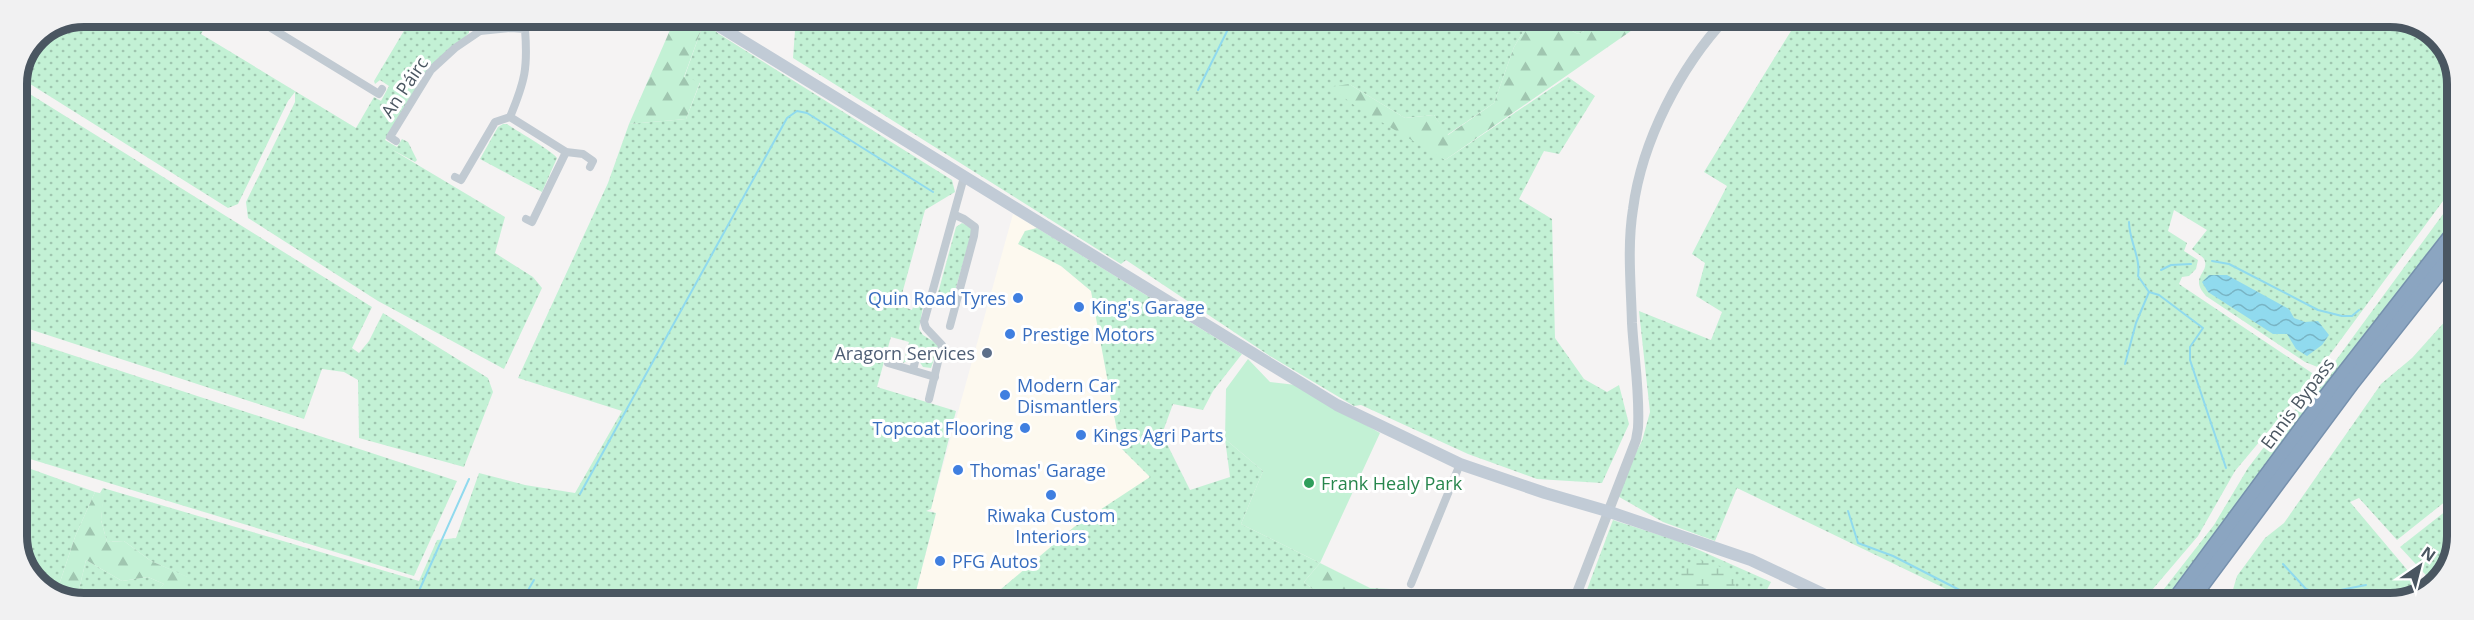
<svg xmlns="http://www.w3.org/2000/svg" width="2474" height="620" font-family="'Open Sans',sans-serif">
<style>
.commercial{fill:#fdf9ef}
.grass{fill:url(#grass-dots)}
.forest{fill:url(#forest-firs)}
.wetland{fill:url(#wetland-marsh)}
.park{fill:#c3f1d5}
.water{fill:url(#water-waves)}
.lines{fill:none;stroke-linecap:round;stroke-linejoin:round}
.stream{stroke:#90daee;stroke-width:2}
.motorway-casing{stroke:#7690ad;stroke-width:18}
.minor{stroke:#c1cad2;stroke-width:8}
.tertiary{stroke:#c1cad2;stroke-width:10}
.secondary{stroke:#c1cbd6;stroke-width:12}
.motorway{stroke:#8ba5c1;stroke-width:15}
.shop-dot{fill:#3f7fe0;stroke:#fff;stroke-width:2}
.service-dot{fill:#5c6f8a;stroke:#fff;stroke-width:2}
.leisure-dot{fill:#2e9e5b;stroke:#fff;stroke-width:2}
.labels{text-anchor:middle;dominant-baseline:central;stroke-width:6;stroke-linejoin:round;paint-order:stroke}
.street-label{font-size:18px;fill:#4a5661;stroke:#fff}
.shop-label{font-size:18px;fill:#366cbe;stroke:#fff;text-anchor:start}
.service-label{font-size:18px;fill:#4e5e75;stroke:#fff;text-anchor:end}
.leisure-label{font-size:18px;fill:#27864d;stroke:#fff;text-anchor:start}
.rim{fill:none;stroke:#4a5661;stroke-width:8}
</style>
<defs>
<pattern id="grass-dots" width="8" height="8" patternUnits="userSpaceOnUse" patternTransform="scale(1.5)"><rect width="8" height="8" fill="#c3f1d5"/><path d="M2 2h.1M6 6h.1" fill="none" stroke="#a0c6b0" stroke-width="1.8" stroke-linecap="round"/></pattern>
<pattern id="forest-firs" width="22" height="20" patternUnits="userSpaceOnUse" patternTransform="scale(1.5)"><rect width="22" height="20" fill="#c3f1d5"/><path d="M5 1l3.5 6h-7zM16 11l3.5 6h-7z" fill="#a0c6b0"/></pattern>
<pattern id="wetland-marsh" width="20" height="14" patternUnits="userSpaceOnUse" patternTransform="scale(1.5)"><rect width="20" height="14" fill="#c3f1d5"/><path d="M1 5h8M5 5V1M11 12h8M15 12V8" fill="none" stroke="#a0c6b0"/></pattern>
<pattern id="water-waves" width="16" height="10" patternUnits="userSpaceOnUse" patternTransform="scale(1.5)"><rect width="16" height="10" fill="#90daee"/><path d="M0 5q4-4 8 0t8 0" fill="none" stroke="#78b4c4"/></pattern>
</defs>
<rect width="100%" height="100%" fill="#f5f3f3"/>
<path class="commercial" d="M1013 214 1037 228 1019 244 1061 266 1091 291 1120 447 1151 477 1000 589 996 603H913L936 514 931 509Z"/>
<g class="grass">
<path d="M84 17H211L201 34 356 128 374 97 381 101 389 86 380 80 375 84 374 81 411 19 430 30 441 26 447 17C455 17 464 23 469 28V33L415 90 385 140 397 147 402 139 408 142 417 160 415 162 391 149 505 217 495 253 533 277 542 288 504 369 378 301 248 218 246 202 295 102V92L288 101 238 204 228 208 19 77 36 36Z"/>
<path d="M796 17H1532L1514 47 1494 103 1447 135 1434 115 1405 118 1349 84 1445 160 1568 77 1595 96 1559 154 1544 151 1519 199 1552 219 1555 338 1584 379 1607 392 1619 385 1629 424 1602 483 1537 479 1468 454 1361 405 1354 406 1270 356 1126 260 1121 264 793 58Z"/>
<path d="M1545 17H1613L1578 34Z"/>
<path d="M1799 18H2404L2441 39 2457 79V182L2320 368 2305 362 2206 296C2188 276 2211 273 2204 259 2202 256 2195 252 2192 249L2207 230 2174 210 2168 231 2187 243 2184 251 2198 260 2196 269 2189 276 2182 277 2179 284 2315 375 2235 471 2198 536 2141 603H1975L1737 488 1715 541 1663 522 1614 494 1642 441 1650 412 1639 311 1711 340 1722 312 1696 296 1705 263 1692 254 1727 186 1704 172Z"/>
<path d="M704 22 719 34 952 180 955 192 925 210 899 305 912 310 917 295 925 296 919 329 923 335 939 345 931 368 923 367 919 361 921 354 913 351 911 359 903 363 909 342 891 337 892 333 877 387 956 411 931 509 926 511 936 513 913 603 76 602 86 560 122 581 148 577 164 584 150 600 187 577 151 561 124 541 107 542 101 520 103 495 100 493 103 488 419 581 437 540 456 538 479 473 525 485 575 493 622 411 518 378 608 183 629 124 686 119 700 83 684 78Z"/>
<path d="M17 86 372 307 352 348 359 353 369 341 383 313 488 378 493 392 464 467 359 438 358 380 344 372 322 369 304 419 17 325Z"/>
<path d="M503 124H507C517 131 554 152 557 158L542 192 480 159 498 127Z"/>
<path d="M2457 195V231L2169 603H2153L2214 525 2248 468 2277 430 2323 378Z"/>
<path d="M962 223 972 228V231L955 291 948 296 938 293 956 227Z"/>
<path d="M1037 228 1242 354 1213 391 1203 410 1173 404 1162 434 1190 490 1230 477 1225 439 1263 471 1241 524 1320 563 1304 582 1329 603H996L1000 590 1074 527 1150 477 1120 447 1091 291 1061 266 1018 244 1025 231Z"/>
<path d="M2457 308 2456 493 2397 540 2359 498 2350 502 2425 591 2391 603H2229L2237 576 2265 538 2284 523 2381 384 2412 358Z"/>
<path d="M17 337 457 481 414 576 17 455Z"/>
<path d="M17 464 95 492 75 537 56 594 33 581 17 545Z"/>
<path d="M2456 503V550L2435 585 2400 547Z"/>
<path d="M1613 520 1681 542 1771 582 1760 603H1582Z"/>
</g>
<g class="forest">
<path d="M692 17 704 22 684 77 700 82 686 119 629 124 674 21 686 28Z"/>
<path d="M1532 17H1545L1578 34 1613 17H1651L1445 160 1358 108 1330 87 1349 84 1405 118 1434 115 1448 135 1494 103 1514 47Z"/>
<path d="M95 492 104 494 101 520 107 542 124 541 151 561 188 577 187 586 160 602 149 600 164 584 148 577 122 581 86 560 76 602H70L56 594 75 537Z"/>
<path d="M1320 563 1370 588 1411 590 1460 603H1329L1304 582Z"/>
</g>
<path class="wetland" d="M1694 558 1716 565 1734 573 1735 592 1723 603H1672L1679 575Z"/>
<path class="park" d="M1248 359 1270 382 1296 385 1380 433 1320 563 1241 524 1263 471 1225 439 1226 389Z"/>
<path class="water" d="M2209 275H2227L2289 309 2294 318 2305 322 2318 321 2329 335 2322 345 2307 356 2296 349 2287 334H2273L2208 292 2202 282Z"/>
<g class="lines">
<g class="stream">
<path d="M1198 90 1234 17"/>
<path d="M2129 222C2129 240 2141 258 2138 276L2149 292 2159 295 2203 328 2190 347V360L2226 468"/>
<path d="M2212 261 2229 264 2318 310 2342 316H2352L2359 310"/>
<path d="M2161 270 2171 265 2191 264"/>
<path d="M2125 364 2136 323 2149 292"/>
<path d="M580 494 787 118 797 111 807 113 933 192"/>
<path d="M1848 511 1858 543 1893 556 1985 603"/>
<path d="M2283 564 2306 589 2320 594 2366 585"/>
<path d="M414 602 469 479"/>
<path d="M521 602 534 580"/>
</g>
<g class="motorway-casing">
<g id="motorway">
<path d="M2173 603 2309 419 2457 229"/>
<path d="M2188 603 2352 382 2457 249"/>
</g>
</g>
<g class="minor">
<path d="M253 17 379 94 382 89"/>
<path d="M415 17 429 26 437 24 441 17"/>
<path d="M270 27 276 17"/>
<path d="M525 29 541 17"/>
<path d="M480 31 511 28 525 29C528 68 525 81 510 117"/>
<path d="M396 141 390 137 431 70 455 48 480 31 462 17"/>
<path d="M455 177 461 180 495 122 510 117 566 152 583 154 593 161 590 167"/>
<path d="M526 219 532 222 566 152"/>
<path d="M938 299 956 304"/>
<path d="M950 326 974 236 975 227 964 219 955 215"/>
<path d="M888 363 935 377"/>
<path d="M913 370 917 354"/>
<path d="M929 399 942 345 926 328 924 322 964 177"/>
<path d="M1411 584 1460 464"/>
</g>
<path class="tertiary" d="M1573 603 1636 440 1638 428C1640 393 1634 358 1632 323 1631 286 1627 246 1633 209 1642 141 1680 67 1727 17"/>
<path class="secondary" d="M704 17 1337 405 1460 464 1545 493 1607 511 1751 560 1842 603"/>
<use href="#motorway" class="motorway"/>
</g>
<g class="shop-dot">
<circle cx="1018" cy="298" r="6"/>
<circle cx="1079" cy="307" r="6"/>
<circle cx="1010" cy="334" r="6"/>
<circle cx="1005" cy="395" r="6"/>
<circle cx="1025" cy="428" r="6"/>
<circle cx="1081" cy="435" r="6"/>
<circle cx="958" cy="470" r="6"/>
<circle cx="1051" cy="495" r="6"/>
<circle cx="940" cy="561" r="6"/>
</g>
<circle class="service-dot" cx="987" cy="353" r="6"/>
<circle class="leisure-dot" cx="1309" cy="483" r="6"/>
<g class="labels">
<g class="street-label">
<text transform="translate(404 87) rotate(-56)">An Páirc</text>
<text transform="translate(2297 403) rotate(-53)">Ennis Bypass</text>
</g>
<g class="shop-label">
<text x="1006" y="298" text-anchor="end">Quin Road Tyres</text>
<text x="1091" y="307">King's Garage</text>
<text x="1022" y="334">Prestige Motors</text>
<text x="1017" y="385">Modern Car<tspan x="1017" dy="21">Dismantlers</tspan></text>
<text x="1013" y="428" text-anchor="end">Topcoat Flooring</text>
<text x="1093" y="435">Kings Agri Parts</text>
<text x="970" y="470">Thomas' Garage</text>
<text x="1051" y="515" text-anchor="middle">Riwaka Custom<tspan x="1051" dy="21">Interiors</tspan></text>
<text x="952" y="561">PFG Autos</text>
</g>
<g class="service-label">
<text x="975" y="353">Aragorn Services</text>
</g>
<g class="leisure-label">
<text x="1321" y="483">Frank Healy Park</text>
</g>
</g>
<path d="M0 0H2474V620H0ZM84 27H2390A57 57 0 0 1 2447 84V536A57 57 0 0 1 2390 593H84A57 57 0 0 1 27 536V84A57 57 0 0 1 84 27Z" fill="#f1f1f2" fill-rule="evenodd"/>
<path class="rim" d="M84 27H2390A57 57 0 0 1 2447 84V536A57 57 0 0 1 2390 593H84A57 57 0 0 1 27 536V84A57 57 0 0 1 84 27Z"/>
<g transform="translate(2420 566) rotate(35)" stroke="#ffffff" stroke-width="4.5" paint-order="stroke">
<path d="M0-4.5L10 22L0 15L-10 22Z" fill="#4a5661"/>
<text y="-9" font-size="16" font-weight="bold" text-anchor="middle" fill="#4a5661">N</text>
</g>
</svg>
